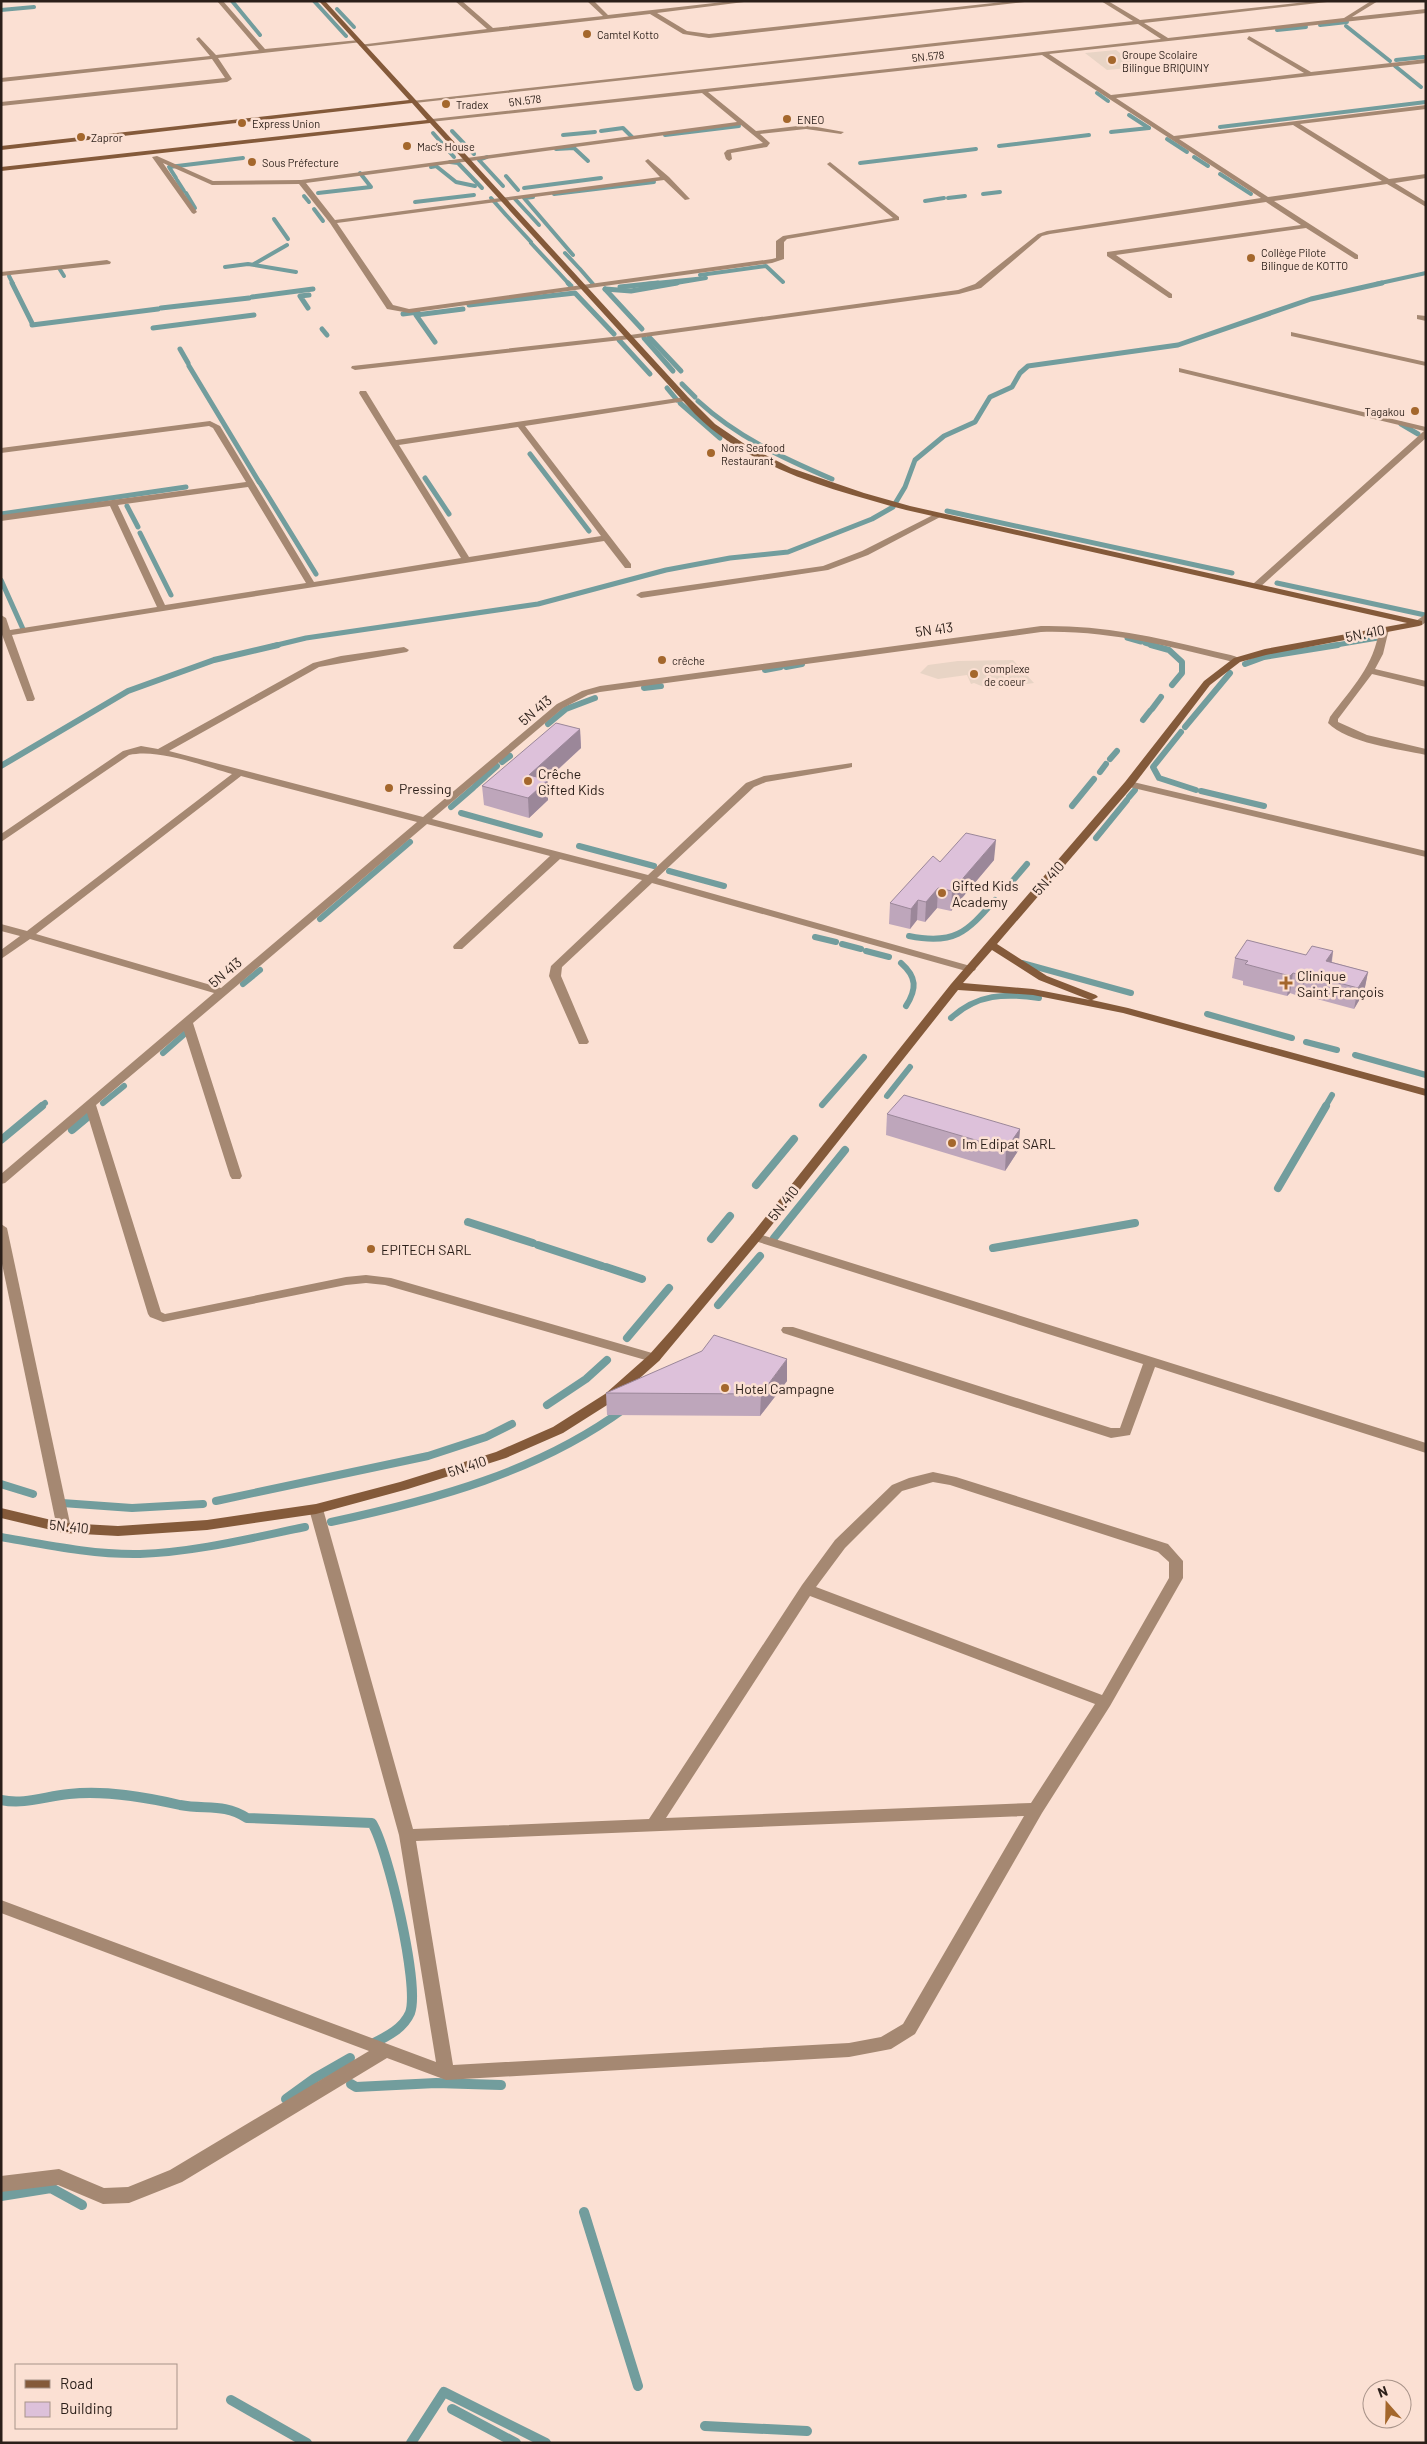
<svg xmlns="http://www.w3.org/2000/svg" width="1427" height="2444" font-family="Barlow,sans-serif">
<style>
.education{fill:#e8d4c5}
.lines{fill:none;stroke-linecap:round;stroke-linejoin:round}
.stream-far4{stroke:#729d9d;stroke-width:4}
.stream-far3{stroke:#729d9d;stroke-width:5}
.stream-far2{stroke:#729d9d;stroke-width:6}
.stream-far1{stroke:#729d9d;stroke-width:8}
.stream{stroke:#729d9d;stroke-width:10}
.street{fill:#a58872;fill-rule:evenodd}
.secondary{fill:#845a3a;fill-rule:evenodd}
.wall{fill:#bea6bb}
.shaded-wall{fill:#9b8799}
.building{fill:#ddc1da;stroke:#9b8799}
.poi-dot{fill:#a4672c;stroke:#fbe0d3;stroke-width:2}
.labels{text-anchor:middle;dominant-baseline:central;stroke-width:5;stroke-linejoin:round;paint-order:stroke}
.far-poi-label{font-size:11px;fill:#2b1f19;stroke:#fbe0d3;text-anchor:start}
.far-street-label{font-size:11px;fill:#2b1f19;stroke:#fbe0d3}
.street-label{font-size:14px;fill:#2b1f19;stroke:#fbe0d3}
.poi-label{font-size:14px;fill:#2b1f19;stroke:#fbe0d3;text-anchor:start}
</style>
<rect width="100%" height="100%" fill="#fbe0d3"/>
<g class="education">
<path d="M1116 50 1139 67 1107 70 1085 53Z"/>
<path d="M1013 660 1034 683 989 689 974 683 971 684 967 675 938 679 920 673 928 665 958 661Z"/>
</g>
<g class="lines">
<g class="stream-far4">
<path d="M232 1 260 35"/>
<path d="M314 1 346 36"/>
<path d="M337 9 354 27"/>
<path d="M1 10 34 7"/>
<path d="M1320 25 1347 22"/>
<path d="M1346 26 1390 61"/>
<path d="M1277 30 1306 27"/>
<path d="M1396 60 1424 57"/>
<path d="M1395 66 1421 87"/>
<path d="M1097 93 1108 101"/>
<path d="M1129 115 1149 128"/>
<path d="M1220 127 1426 102"/>
<path d="M452 131 474 154"/>
<path d="M601 131 623 128 632 137"/>
<path d="M1111 132 1149 128"/>
<path d="M433 133 454 157"/>
<path d="M563 135 595 132"/>
<path d="M665 135 739 126"/>
<path d="M1167 139 1187 152"/>
<path d="M999 146 1089 135"/>
<path d="M556 149 574 148 588 161"/>
<path d="M487 157 479 160 503 186"/>
<path d="M1194 157 1208 166"/>
<path d="M450 162 458 163 482 188"/>
<path d="M860 163 976 149"/>
<path d="M431 167 436 166 456 182 475 186"/>
<path d="M1220 174 1251 194"/>
<path d="M506 176 518 190"/>
<path d="M176 178 169 167 243 158"/>
<path d="M177 180 184 191"/>
<path d="M524 188 601 178"/>
<path d="M186 193 195 208"/>
<path d="M318 193 371 187 360 173"/>
<path d="M554 194 654 182"/>
<path d="M983 194 1000 192"/>
<path d="M304 196 309 202"/>
<path d="M533 197 524 198 573 255"/>
<path d="M491 198 506 215"/>
<path d="M948 198 965 196"/>
<path d="M515 199 527 212"/>
<path d="M925 201 944 198"/>
<path d="M415 202 474 195"/>
<path d="M314 209 323 221"/>
<path d="M528 213 539 225"/>
<path d="M507 216 531 242"/>
<path d="M274 219 288 239"/>
<path d="M531 243 557 271"/>
<path d="M565 253 579 268"/>
<path d="M254 264 287 245"/>
<path d="M225 267 248 264 296 272"/>
<path d="M59 268 64 276"/>
<path d="M580 269 593 284"/>
<path d="M558 272 569 284"/>
<path d="M700 275 766 266 783 282"/>
<path d="M9 276 13 284"/>
<path d="M646 284 706 278 670 284"/>
<path d="M1376 284 1426 273"/>
</g>
<g class="stream-far3">
<path d="M12 283 32 323"/>
<path d="M568 283 571 286"/>
<path d="M620 287 658 283"/>
<path d="M605 289 631 291 677 283"/>
<path d="M605 289 642 329"/>
<path d="M252 297 313 289"/>
<path d="M469 305 575 293 614 334"/>
<path d="M161 308 249 298"/>
<path d="M308 308 300 296 309 295"/>
<path d="M403 314 418 312"/>
<path d="M32 325 158 309"/>
<path d="M153 328 254 315"/>
<path d="M322 329 327 335"/>
<path d="M649 337 681 371"/>
<path d="M644 338 673 371"/>
<path d="M619 340 650 374"/>
<path d="M435 342 416 315 463 309"/>
<path d="M180 349 188 363"/>
<path d="M189 366 259 482"/>
<path d="M682 384 695 397"/>
<path d="M667 388 677 400"/>
<path d="M698 401C737 437 783 458 832 479"/>
<path d="M680 403 720 438"/>
<path d="M1401 424 1418 434"/>
<path d="M530 454 589 531"/>
<path d="M425 478 449 514"/>
<path d="M260 483 316 574"/>
<path d="M127 506 138 527"/>
<path d="M947 511 1232 573"/>
<path d="M1 514 186 487"/>
<path d="M140 533 171 595"/>
<path d="M1 580 23 629"/>
<path d="M1277 583 1425 615"/>
<path d="M1127 638 1141 642"/>
<path d="M1145 643 1155 646"/>
<path d="M273 646 306 638 538 604 666 570 730 558 788 552 872 519 893 507 905 487 915 460 944 436 975 422 990 397 1012 387 1020 373 1028 366 1178 345 1311 299 1382 283"/>
<path d="M1330 646 1378 638"/>
</g>
<g class="stream-far2">
<path d="M1151 645 1169 650 1182 662V673L1172 685"/>
<path d="M1245 664 1264 657 1338 645"/>
<path d="M786 667 802 664"/>
<path d="M765 670 781 667"/>
<path d="M644 688 661 686"/>
<path d="M1152 709 1161 697"/>
<path d="M1143 720 1150 711"/>
<path d="M548 724 566 709 595 698"/>
<path d="M1185 727 1230 673"/>
<path d="M1181 732 1153 767 1159 778 1196 790"/>
<path d="M1110 759 1117 751"/>
<path d="M502 762 510 756"/>
<path d="M1 766 128 691 214 660 278 645"/>
<path d="M1100 772 1106 764"/>
<path d="M487 775 497 766"/>
<path d="M475 786 485 777"/>
<path d="M1201 791 1264 806"/>
<path d="M1129 797 1135 790"/>
<path d="M1072 806 1094 779"/>
<path d="M451 807 473 788"/>
<path d="M461 813 540 835"/>
<path d="M1096 838 1127 800"/>
<path d="M579 846 654 866"/>
<path d="M669 871 724 886"/>
<path d="M1009 885 1027 864"/>
<path d="M320 919 410 842"/>
<path d="M909 936C954 945 966 933 995 900"/>
<path d="M815 937 836 942"/>
<path d="M842 944 861 949"/>
<path d="M866 951 889 957"/>
<path d="M901 963C917 977 917 989 906 1006"/>
<path d="M1022 963 1131 993"/>
<path d="M243 984 260 970"/>
<path d="M1207 1014 1292 1038"/>
<path d="M951 1018C977 994 1005 993 1039 998"/>
<path d="M1306 1042 1337 1050"/>
<path d="M163 1053 189 1030"/>
<path d="M1355 1055 1426 1075"/>
<path d="M887 1096 910 1067"/>
<path d="M103 1103 124 1086"/>
<path d="M822 1105 864 1057"/>
<path d="M40 1107 45 1103"/>
<path d="M1325 1107 1332 1095"/>
</g>
<g class="stream-far1">
<path d="M72 1130 90 1115"/>
<path d="M1 1140 42 1106"/>
<path d="M756 1185 794 1139"/>
<path d="M1278 1188 1326 1106"/>
<path d="M468 1222 533 1243"/>
<path d="M774 1238 845 1150"/>
<path d="M711 1239 730 1216"/>
<path d="M538 1245 602 1266"/>
<path d="M993 1248 1135 1223"/>
<path d="M606 1267 642 1279"/>
<path d="M718 1305 760 1256"/>
<path d="M627 1338 669 1288"/>
<path d="M547 1405 586 1379 607 1360"/>
<path d="M1 1484 33 1494"/>
<path d="M216 1501 428 1456 486 1437 512 1424"/>
<path d="M62 1503 132 1508 203 1504"/>
<path d="M331 1522C434 1500 538 1472 624 1409"/>
<path d="M1 1537C47 1545 94 1555 140 1554 196 1552 251 1538 305 1527"/>
</g>
<g class="stream">
<path d="M1 1800C25 1805 46 1796 69 1794 106 1790 145 1797 180 1805 206 1810 223 1803 247 1818L372 1823C388 1849 420 1986 410 2013 403 2029 386 2037 372 2044"/>
<path d="M351 2084 356 2087 436 2083 501 2085"/>
<path d="M286 2099 315 2078 350 2058"/>
<path d="M1 2196 51 2188 82 2205"/>
<path d="M584 2212 638 2386"/>
<path d="M231 2400 307 2443"/>
<path d="M452 2409 516 2443"/>
<path d="M705 2426 807 2431"/>
<path d="M411 2443 444 2392 546 2443"/>
</g>
<g class="street">
<path d="M217 1H223L265 49 359 40 362 42 218 58 232 79 227 82 1 106V102L225 78 212 59 1 82V78L210 56 196 39 199 37 216 55 259 50Z"/>
<path d="M455 1H462L493 28 603 16 587 1H594L608 15 732 1H752L657 13 687 31 709 34 1012 1H1033L709 38 683 34 650 14 362 47 359 45 487 29Z"/>
<path d="M1101 1H1108L1140 20 1315 1H1336L1144 23 1168 38 1344 18 1371 1H1378L1352 17 1426 9V13L1049 54 1111 95 1304 73 1247 39 1249 36 1311 72 1426 59V63L1116 98 1174 136 1426 105V109L1300 124 1389 179 1426 174V178L1395 183 1426 202V207L1387 184 1274 201 1358 255V259H1355L1306 228 1116 255 1172 294V298H1169L1107 256V252L1301 225 1266 202 1050 234 1042 236 981 288 959 294 630 339 355 370 351 368 352 366 630 335 958 290 975 284 1038 234 1047 231 1261 198 1042 55 708 92 756 131 806 125 844 132 841 134 806 129 760 134 770 143 767 147 731 153 732 159 729 161 726 159 724 153 727 150 763 143 741 125 306 183 335 220 660 177 645 161 648 159 669 177 690 199 685 200 664 180 337 223 393 305 409 309 772 259 776 258V241L783 236 893 218 828 165 827 164 830 162 899 217V220L787 239 784 242V259L772 263 409 313 387 309 330 223 299 184 212 185 163 163 197 212 194 214 192 213 152 157 157 156 213 181 301 180 737 122 702 93 430 122 432 119 1161 39 1138 24 415 103 412 101 1133 21ZM1293 125 1382 181 1268 197 1179 139Z"/>
<path d="M107 260 111 262 110 264 1 276V272Z"/>
<path d="M1417 315 1426 316V321L1417 319Z"/>
<path d="M1291 332 1426 362V366L1291 336Z"/>
<path d="M1179 368 1426 427V438L1259 588H1253V584L1424 431 1179 372Z"/>
<path d="M360 391H366L396 440 685 397 689 399 685 401 525 426 631 564V568H625L604 541 12 635 35 699 33 701H27L1 632V615L6 618 10 630 157 607 110 506 1 521V515L246 482 213 428 209 426 1 453V448L210 421 220 426 314 582 461 558 359 393ZM518 427 601 536 469 557 399 445ZM248 487 306 583 165 605 118 505Z"/>
<path d="M937 513 944 515 868 555 828 570 641 598 636 595 641 592 823 566 862 551Z"/>
<path d="M1426 614V622L1422 625H1416V621Z"/>
<path d="M1041 626C1099 625 1153 636 1209 650 1219 653 1234 654 1242 660L1237 663C1172 647 1109 630 1041 632L600 692 588 695 563 708 432 819 648 875 746 783 764 776 852 763V767L848 768 766 782 754 787 657 878 974 967 976 969 974 971H966L652 883 562 967 561 976 589 1042 587 1044H579L549 976 551 966 642 880 560 859 462 949H454L453 947 454 945 550 856 427 824 193 1023 242 1176 240 1179H232L230 1176 184 1031 96 1105 161 1312 165 1314 346 1277 366 1275 391 1278 659 1355 661 1358 659 1361H649L385 1285 366 1283 346 1285 163 1322 150 1317 148 1314 87 1113 5 1183 1 1184V1174L214 993 30 939 1 959V950L20 936 1 931V924L27 931 232 774C203 766 158 748 129 755L1 842V834L123 751 141 746 158 749 313 663 341 656 404 647 409 650 407 652 319 667 169 751 423 817 557 704 582 691 600 686ZM241 776 417 822 221 988 36 934Z"/>
<path d="M1384 626 1389 629 1383 654 1375 669 1426 681V687L1372 674 1338 719V722L1367 735 1426 749V755C1399 749 1347 743 1328 723L1330 717C1351 689 1375 665 1379 629Z"/>
<path d="M1129 781 1426 851V857L1125 786 1124 784Z"/>
<path d="M1 1224 7 1228 71 1528 69 1532H59L57 1528 1 1259Z"/>
<path d="M756 1233 1426 1443V1453L1155 1367 1130 1435 1111 1438 783 1333 781 1330 783 1327H793L1111 1428H1120L1143 1364 752 1240 750 1237 752 1234Z"/>
<path d="M933 1472 956 1477 1168 1544 1183 1561V1578L1110 1706 1042 1813 915 2034 891 2049 849 2057 446 2080 387 2058 182 2182 129 2203 103 2204 58 2185 1 2192V2176L59 2169 104 2188 128 2187 170 2170 369 2051 1 1913V1900L436 2062 399 1835 309 1509 311 1506H321L323 1509 413 1829 649 1819 802 1585 835 1540 892 1485 909 1478ZM933 1482 950 1485 1158 1552 1169 1562V1578L1102 1695 816 1587 845 1548 902 1491ZM810 1596 1095 1704 1031 1803 666 1818ZM1024 1816 903 2024 881 2037 849 2043 453 2065 416 1841Z"/>
</g>
<path class="secondary" d="M319 1H325L688 397 715 424 746 445 791 468 864 493 910 506 1422 621V625L1419 626 1266 655 1240 662 1210 685 1133 786 997 944 1047 976 1096 995 1098 997 1092 1000 1128 1008 1426 1089V1096L1123 1013 1033 995 958 990 760 1240 659 1361 615 1400 563 1433 506 1458 408 1489 316 1514 207 1530 118 1536 64 1533 1 1518V1508L64 1523 118 1526 207 1520 316 1504 400 1482 496 1452 553 1427 605 1394 649 1355 673 1328 752 1234 951 984 1125 782 1204 681 1234 658 1265 649 1407 623 906 510C833 490 750 469 695 414L430 123 1 171V167L427 120 412 103 1 150V146L409 100ZM992 950 1039 980 1090 1000 1033 989 963 983Z"/>
</g>
<g class="wall">
<path d="M580 729 581 748 547 780H548V800L529 818 484 805 482 786Z"/>
<path d="M994 860 951 911 937 908 925 922 917 920 910 929 889 924 890 903 940 862Z"/>
<path d="M1333 951 1332 962 1368 972 1364 992 1354 1009 1302 995 1301 997 1290 993 1287 996 1243 985V981L1232 978 1235 958 1306 955Z"/>
<path d="M887 1114 1020 1129 1018 1151 1005 1171 886 1135Z"/>
<path d="M787 1381 760 1416 607 1415 606 1393Z"/>
</g>
<g class="shaded-wall">
<path d="M580 729 581 748 530 795 529 775Z"/>
<path d="M548 780V800L529 818 528 798Z"/>
<path d="M996 840 994 860 951 911 952 891Z"/>
<path d="M938 888 937 908 925 922 926 902Z"/>
<path d="M918 900 917 920 910 929 911 909Z"/>
<path d="M1333 951 1330 971 1326 961Z"/>
<path d="M1368 972 1364 992 1354 1009 1358 988Z"/>
<path d="M1293 973 1290 993 1287 996 1290 976Z"/>
<path d="M1305 974 1302 995 1301 997 1304 976Z"/>
<path d="M1020 1129 1018 1151 1005 1171 1006 1149Z"/>
<path d="M787 1359V1381L760 1416 761 1394Z"/>
</g>
<g class="building">
<path d="M556 723 580 729 529 775 548 780 528 798 482 786Z"/>
<path d="M966 833 996 840 952 891 938 888 926 902 918 900 911 909 890 903 933 856 940 862Z"/>
<path d="M1247 940 1306 955 1312 946 1333 951 1326 961 1368 972 1358 988 1305 974 1304 976 1293 973 1290 976 1245 964 1248 961 1235 958Z"/>
<path d="M904 1095 1020 1129 1006 1149 887 1114Z"/>
<path d="M714 1335 787 1359 761 1394 606 1393 702 1351Z"/>
</g>
<g class="poi-dot">
<circle cx="587" cy="34" r="5"/>
<circle cx="1112" cy="60" r="5"/>
<circle cx="446" cy="104" r="5"/>
<circle cx="787" cy="119" r="5"/>
<circle cx="242" cy="123" r="5"/>
<circle cx="81" cy="137" r="5"/>
<circle cx="407" cy="146" r="5"/>
<circle cx="252" cy="162" r="5"/>
<circle cx="1251" cy="258" r="5"/>
<circle cx="1415" cy="411" r="5"/>
<circle cx="711" cy="453" r="5"/>
<circle cx="662" cy="660" r="5"/>
<circle cx="974" cy="674" r="5"/>
<circle cx="528" cy="781" r="5"/>
<circle cx="389" cy="788" r="5"/>
<circle cx="942" cy="893" r="5"/>
<path d="M1283.5 975.5h5v5h5v5h-5v5h-5v-5h-5v-5h5z"/>
<circle cx="952" cy="1143" r="5"/>
<circle cx="371" cy="1249" r="5"/>
<circle cx="725" cy="1388" r="5"/>
</g>
<g class="labels">
<g class="far-poi-label">
<text x="597" y="34">Camtel Kotto</text>
<text x="1122" y="54">Groupe Scolaire<tspan x="1122" dy="13">Bilingue BRIQUINY</tspan></text>
<text x="456" y="104">Tradex</text>
<text x="797" y="119">ENEO</text>
<text x="252" y="123">Express Union</text>
<text x="91" y="137">Zapror</text>
<text x="417" y="146">Mac’s House</text>
<text x="262" y="162">Sous Préfecture</text>
<text x="1261" y="252">Collège Pilote<tspan x="1261" dy="13">Bilingue de KOTTO</tspan></text>
<text x="1405" y="411" text-anchor="end">Tagakou</text>
<text x="721" y="447">Nors Seafood<tspan x="721" dy="13">Restaurant</tspan></text>
<text x="672" y="660">crêche</text>
<text x="984" y="668">complexe<tspan x="984" dy="13">de coeur</tspan></text>
</g>
<g class="far-street-label">
<text transform="translate(928 56) rotate(-6)">5N.578</text>
<text transform="translate(525 100) rotate(-7)">5N.578</text>
</g>
<g class="street-label">
<text transform="translate(934 629) rotate(-8)">5N 413</text>
<text transform="translate(1365 633) rotate(-11)">5N.410</text>
<text transform="translate(535 710) rotate(-40)">5N 413</text>
<text transform="translate(1048 878) rotate(-49)">5N.410</text>
<text transform="translate(225 972) rotate(-40)">5N 413</text>
<text transform="translate(783 1203) rotate(-52)">5N.410</text>
<text transform="translate(467 1466) rotate(-18)">5N.410</text>
<text transform="translate(69 1526) rotate(6)">5N.410</text>
</g>
<g class="poi-label">
<text x="538" y="773">Crêche<tspan x="538" dy="16">Gifted Kids</tspan></text>
<text x="399" y="788">Pressing</text>
<text x="952" y="885">Gifted Kids<tspan x="952" dy="16">Academy</tspan></text>
<text x="1297" y="975">Clinique<tspan x="1297" dy="16">Saint François</tspan></text>
<text x="962" y="1143">Im Edipat SARL</text>
<text x="381" y="1249">EPITECH SARL</text>
<text x="735" y="1388">Hotel Campagne</text>
</g>
</g>
<rect width="1427" height="2444" fill="none" stroke="#2b1f19" stroke-width="5"/>
<rect x="15" y="2364" width="162" height="65" fill="#fbe0d3" stroke="#a89389"/>
<rect x="25" y="2380" width="25" height="8" fill="#845a3a" stroke="#a89389"/>
<text x="60" y="2389" font-size="15" fill="#2b1f19">Road</text>
<rect x="25" y="2402" width="25" height="15" fill="#ddc1da" stroke="#a89389"/>
<text x="60" y="2414" font-size="15" fill="#2b1f19">Building</text>
<g transform="translate(1387 2404) rotate(340)"><circle r="24" fill="#fbe0d3" stroke="#a89389"/>
<path d="M0-4L9 19L0 12L-9 19Z" fill="#a4672c"/>
<text y="-8" font-size="14" font-weight="bold" text-anchor="middle" fill="#2b1f19">N</text>
</g>
</svg>
